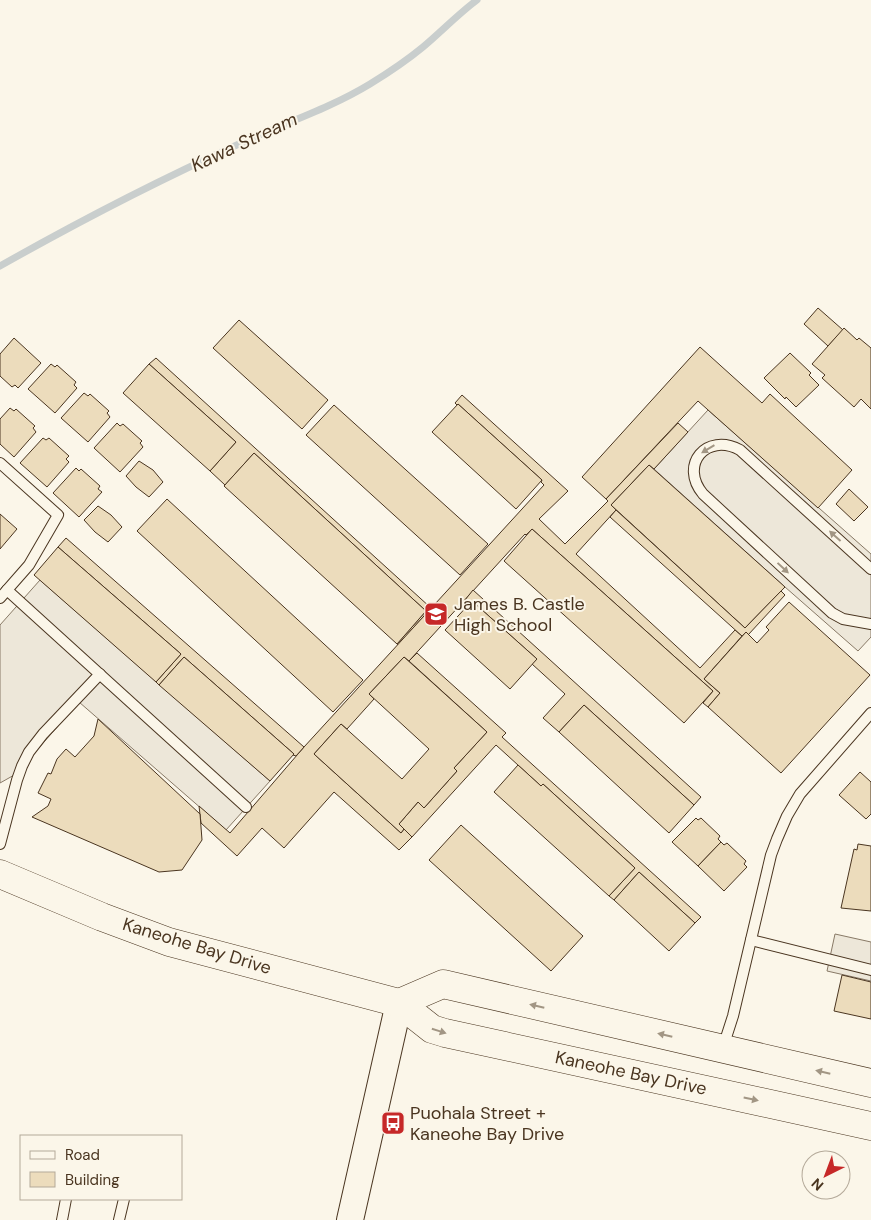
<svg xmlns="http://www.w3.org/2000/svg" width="871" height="1220" font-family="'DM Sans',sans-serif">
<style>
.parking{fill:#ede7d9;stroke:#887966}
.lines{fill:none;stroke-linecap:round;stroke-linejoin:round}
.stream{stroke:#c9cecd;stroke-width:7}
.building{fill:#ecdcbc;stroke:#4a3520}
.service-casing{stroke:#4a3520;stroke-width:12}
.tertiary-casing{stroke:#4a3520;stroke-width:28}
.primary-casing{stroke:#4a3520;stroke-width:29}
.service{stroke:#fbf6e9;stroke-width:10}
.tertiary{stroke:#fbf6e9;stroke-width:26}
.primary{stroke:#fbf6e9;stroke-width:28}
.oneway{fill:#a29684}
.labels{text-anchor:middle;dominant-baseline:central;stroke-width:4;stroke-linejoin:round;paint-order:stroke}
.poi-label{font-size:18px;fill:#4a3520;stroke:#fbf6e9;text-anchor:start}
.street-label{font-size:18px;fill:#4a3520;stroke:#fbf6e9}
.water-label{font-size:19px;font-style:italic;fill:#4a3520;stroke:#fbf6e9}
</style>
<rect width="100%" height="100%" fill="#fbf6e9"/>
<g class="parking">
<path d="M708 410 871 554V637L858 651 785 587 654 469Z"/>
<path d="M40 580 270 781 226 830 79 702 16 774 0 783V625Z"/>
<path d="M835 934 871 942V981L827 971Z"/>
</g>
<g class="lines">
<path class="stream" d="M0 266C78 222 157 181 239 144 282 124 329 109 370 84 388 73 406 61 423 47 441 32 457 15 477 0"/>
</g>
<g class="building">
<path d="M818 308 843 330 828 346 804 324Z"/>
<path d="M239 320 328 400 302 429 213 348Z"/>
<path d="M844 328 857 340 859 338 871 348V409L861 399 854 407 822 378 825 375 812 364Z"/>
<path d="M14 338 41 363 18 388 15 385 12 387 0 376V354Z"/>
<path d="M700 347 762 403 770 394 852 470 818 508 698 401 606 499 582 477Z"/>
<path d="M790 353 811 373 809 375 819 385 796 407 786 397 785 399 764 378Z"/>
<path d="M156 358 431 608 398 645 397 644 426 611 254 453 225 485 210 471 236 442 149 364Z"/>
<path d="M51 364 55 367 57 365 76 382 74 385 77 388 55 413 28 389Z"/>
<path d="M149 364 236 442 210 471 123 393Z"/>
<path d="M84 393 88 396 90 394 109 411 107 413 110 417 88 442 61 418Z"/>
<path d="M462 395 568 491 539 519 565 544 608 501 606 499 678 423 688 432 654 469 649 465 611 505 616 510 576 554 700 668 735 630 742 636 704 679 720 693 708 707 703 703 713 691 532 529 526 535 525 534 409 661 404 657 369 694 374 699 347 729 341 724 314 754 401 833 404 829 412 837 399 850 334 792 284 848 262 828 237 856 201 823 199 806 230 833 304 747 544 485 541 482 542 480 458 404 457 405 455 403Z"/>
<path d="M458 404 542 480 516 509 432 432Z"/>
<path d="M334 405 488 544 460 575 306 435Z"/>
<path d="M10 408 14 411 16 409 35 426 33 428 36 432 14 457 0 444V419Z"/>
<path d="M117 423 120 426 123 424 142 441 140 443 143 447 120 472 94 448Z"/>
<path d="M43 438 46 440 49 438 69 456 66 459 69 462 47 487 20 463Z"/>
<path d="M254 453 426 611 397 644 224 486Z"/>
<path d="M139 461 153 470 163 482 149 497 136 487 126 476Z"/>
<path d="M649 465 785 587 745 628 611 505Z"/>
<path d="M76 468 79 471 81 469 100 486 98 489 102 492 79 517 53 493Z"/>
<path d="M849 489 868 507 854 521 836 504Z"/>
<path d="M167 499 363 680 333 712 137 531Z"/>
<path d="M98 506 111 515 122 527 108 542 95 532 84 520Z"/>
<path d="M616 510 745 628 781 591 785 595 748 635 746 632 742 636 610 517Z"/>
<path d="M0 514 17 529 0 549Z"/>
<path d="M532 529 713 691 684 723 504 561Z"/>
<path d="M66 538 304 747 296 756 293 755 294 754 184 657 159 685 156 682 181 654 58 547Z"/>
<path d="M58 547 181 654 156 682 34 575Z"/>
<path d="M473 590 701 797 694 805 584 705 559 732 543 718 565 694 532 664 537 659 472 601 469 604 465 600Z"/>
<path d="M472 601 537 659 510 689 445 630Z"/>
<path d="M789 602 870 675 781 773 708 707 720 693 704 679 746 632 757 643 769 630 766 627Z"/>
<path d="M417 653 506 733 502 737 701 917 695 923 639 872 614 900 609 896 635 868 543 784 541 786 496 745 412 837 399 824 418 802 424 808 457 771 454 768 487 732 409 661Z"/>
<path d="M184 657 294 754 270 781 159 685Z"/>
<path d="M404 657 487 732 454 768 457 771 424 808 418 802 399 824 404 829 401 833 314 754 341 724 402 779 429 749 369 694Z"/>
<path d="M584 705 694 805 669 833 559 732Z"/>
<path d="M98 719 200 814 202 840 182 870 159 872 32 817 48 806 51 799 38 793 48 773 51 774 57 759 66 749 75 757 94 736Z"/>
<path d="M518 765 541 786 543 784 635 868 609 896 494 792Z"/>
<path d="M860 772 871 782V814L866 819 839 795Z"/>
<path d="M696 818 698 820 701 818 720 836 718 839 721 842 698 866 672 842Z"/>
<path d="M461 825 583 936 551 971 429 860Z"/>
<path d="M721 842 724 845 727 843 746 861 744 864 747 867 724 891 698 866Z"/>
<path d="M858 844 871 846V911L841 908 854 849 857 850Z"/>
<path d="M639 872 695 923 669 951 614 900Z"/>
<path d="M842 975 871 982V1019L834 1011Z"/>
</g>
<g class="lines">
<g class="service-casing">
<g id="service">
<path d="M0 463 58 515 29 565 22 573 0 598"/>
<path d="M871 569 740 450C706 432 679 465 703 494L832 613 843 619 871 624"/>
<path d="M7 590 246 807"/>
<path d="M0 844 17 780 22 766 29 752 43 734 100 674"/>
<path d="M751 940 871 970"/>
<path d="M723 1047 733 1016 771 855 777 839 787 816 800 794 871 713"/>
<path d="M62 1220 66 1199"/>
<path d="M119 1220 124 1199"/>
</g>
</g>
<g class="tertiary-casing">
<path id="tertiary" d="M350 1220 399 1003"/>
</g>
<g class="primary-casing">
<g id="primary">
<path d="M0 874 102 917 169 942 399 1003 432 1029 445 1033 871 1126"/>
<path d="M399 1003 443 984 871 1083"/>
</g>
</g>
<use href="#service" class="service"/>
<use href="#tertiary" class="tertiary"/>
<use href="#primary" class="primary"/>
</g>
<defs><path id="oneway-solid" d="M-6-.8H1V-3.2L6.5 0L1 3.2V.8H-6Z" transform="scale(1.25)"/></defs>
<g class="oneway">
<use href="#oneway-solid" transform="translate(708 449) rotate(149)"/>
<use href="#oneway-solid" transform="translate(835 536) rotate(-138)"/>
<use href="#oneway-solid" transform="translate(783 568) rotate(43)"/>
<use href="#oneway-solid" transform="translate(537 1006) rotate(-167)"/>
<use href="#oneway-solid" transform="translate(439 1031) rotate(18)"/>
<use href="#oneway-solid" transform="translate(665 1035) rotate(-167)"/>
<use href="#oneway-solid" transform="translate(823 1072) rotate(-167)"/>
<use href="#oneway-solid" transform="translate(751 1099) rotate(12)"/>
</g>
<defs>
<g id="school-square" transform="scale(1.25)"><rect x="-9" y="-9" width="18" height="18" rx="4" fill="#c62828" stroke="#fbf6e9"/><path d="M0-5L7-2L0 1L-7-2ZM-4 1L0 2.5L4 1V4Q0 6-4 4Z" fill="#fff"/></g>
<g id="bus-square" transform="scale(1.25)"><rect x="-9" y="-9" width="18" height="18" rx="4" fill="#c62828" stroke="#fbf6e9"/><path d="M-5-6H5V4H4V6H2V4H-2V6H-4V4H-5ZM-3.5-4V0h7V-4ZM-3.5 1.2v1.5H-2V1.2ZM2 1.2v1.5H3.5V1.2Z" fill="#fff"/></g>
</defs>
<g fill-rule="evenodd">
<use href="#school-square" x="436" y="614"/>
<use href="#bus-square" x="393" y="1123"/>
</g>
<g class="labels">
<g class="poi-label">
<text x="454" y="604">James B. Castle<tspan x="454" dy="21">High School</tspan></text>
<text x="410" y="1113">Puohala Street +<tspan x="410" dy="21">Kaneohe Bay Drive</tspan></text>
</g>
<g class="street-label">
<text transform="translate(197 946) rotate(17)">Kaneohe Bay Drive</text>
<text transform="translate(631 1073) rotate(12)">Kaneohe Bay Drive</text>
</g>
<g class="water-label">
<text transform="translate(244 142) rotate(-25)">Kawa Stream</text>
</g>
</g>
<rect x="20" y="1135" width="162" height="65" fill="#fbf6e9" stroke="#b4a999"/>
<rect x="30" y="1151" width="25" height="8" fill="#fbf6e9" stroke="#b4a999"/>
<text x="65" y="1160" font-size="15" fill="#4a3520">Road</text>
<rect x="30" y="1172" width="25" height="15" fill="#ecdcbc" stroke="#b4a999"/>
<text x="65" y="1185" font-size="15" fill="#4a3520">Building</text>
<g transform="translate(826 1175) rotate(222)"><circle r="24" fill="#fbf6e9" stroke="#b4a999"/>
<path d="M0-4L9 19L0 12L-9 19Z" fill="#c62828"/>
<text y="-8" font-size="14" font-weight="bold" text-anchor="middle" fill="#4a3520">N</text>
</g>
</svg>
